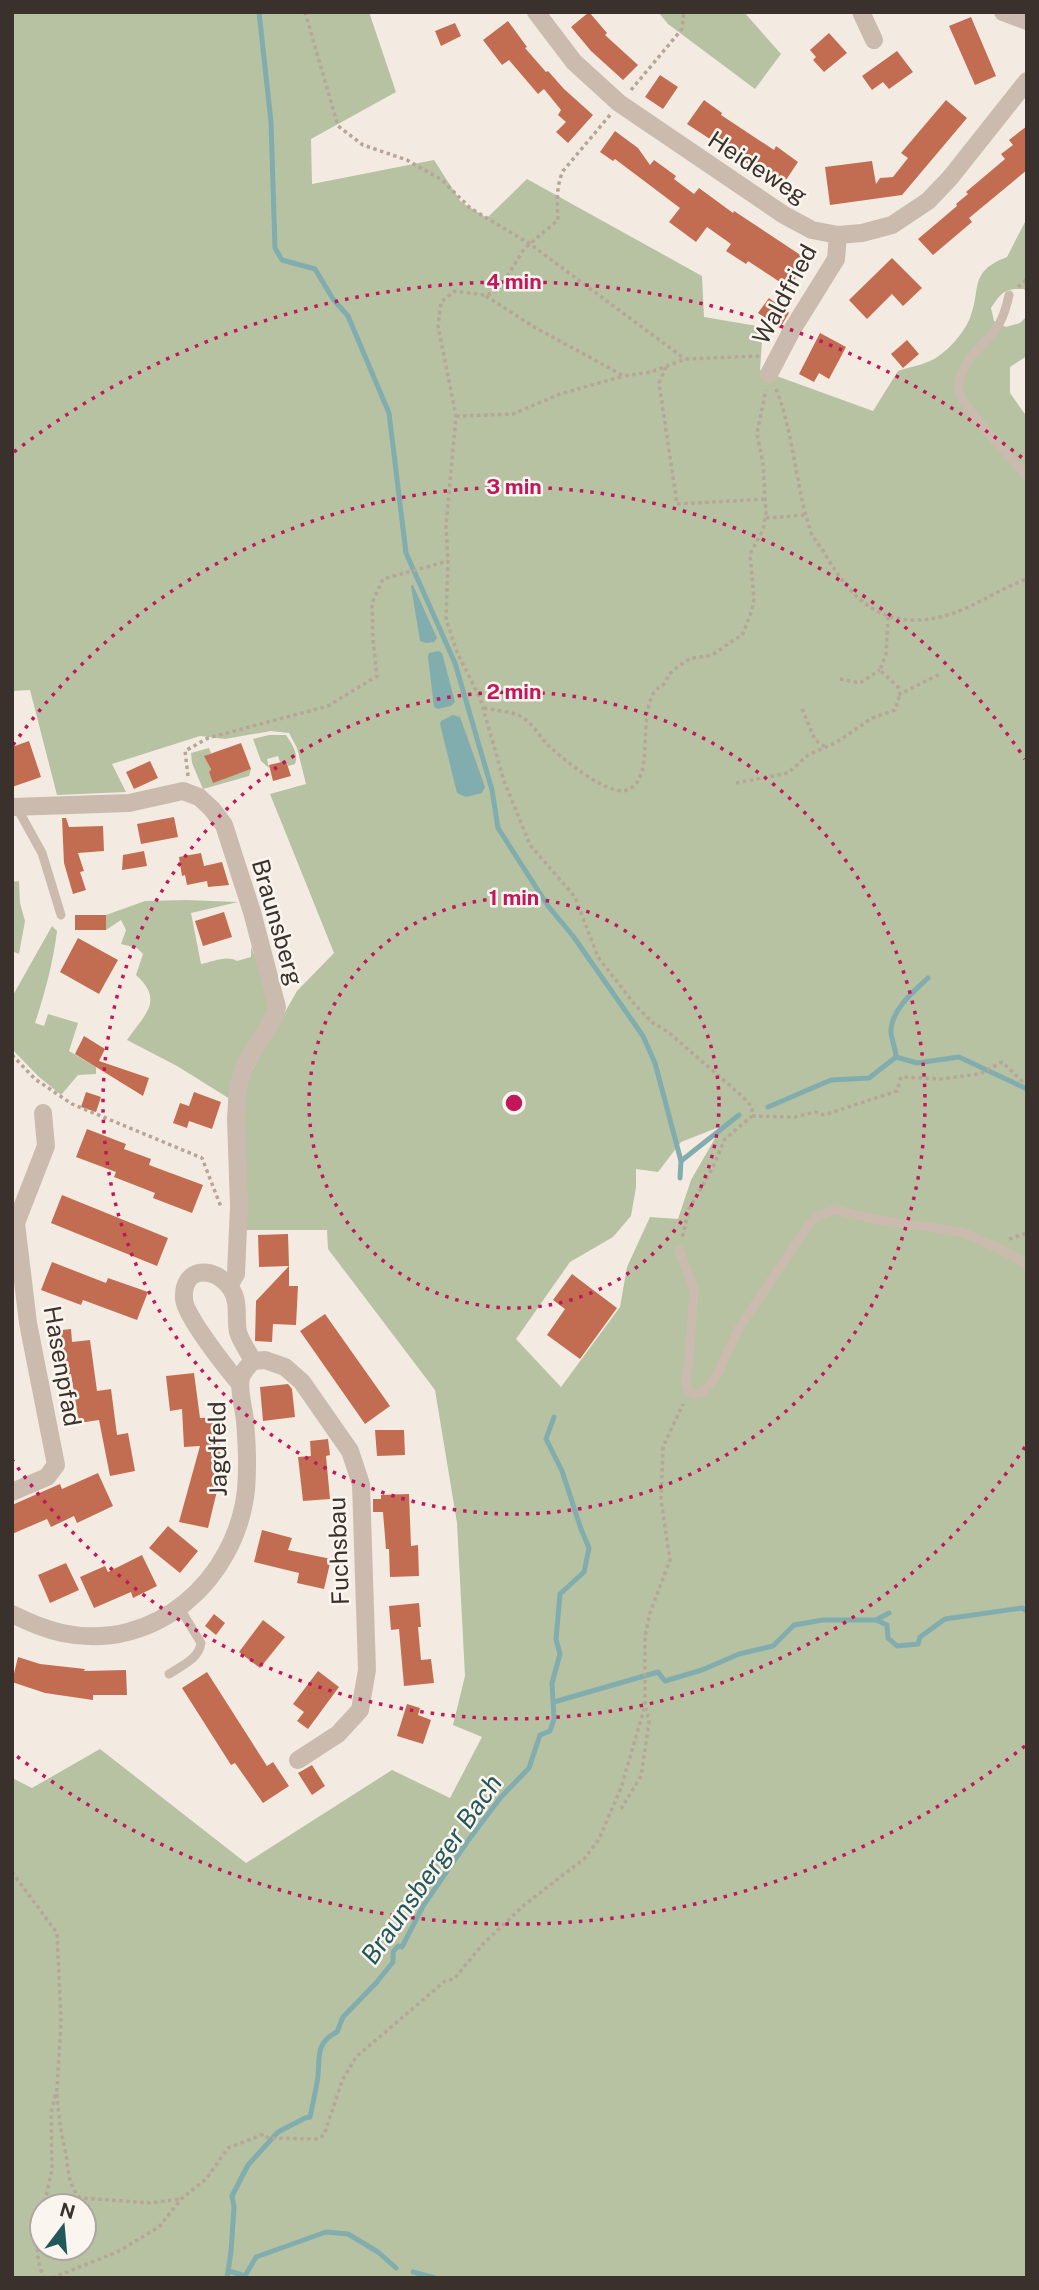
<svg xmlns="http://www.w3.org/2000/svg" width="1039" height="2290" font-family="'Public Sans',sans-serif">
<style>
.green{fill:#b7c2a2;fill-rule:evenodd}
.water{fill:#82adaf}
.lines{fill:none;stroke-linecap:round;stroke-linejoin:round}
.stream{stroke:#82adaf;stroke-width:5}
.building{fill:#c26d51}
.path{stroke:#b7a598;stroke-width:3.5;stroke-dasharray:3.5 3.5;stroke-linecap:butt}
.service{stroke:#cbbbae;stroke-width:9}
.minor{stroke:#cbbbae;stroke-width:18}
.ring{fill:none;stroke:#c2185b;stroke-width:3.5;stroke-dasharray:3.5 7}
.labels{text-anchor:middle;dominant-baseline:central;stroke-width:5;stroke-linejoin:round;paint-order:stroke}
.street-label{font-size:24px;fill:#3a302c;stroke:#faf5ef}
.water-label{font-size:26px;font-style:italic;fill:#22575b;stroke:#faf5ef}
.centre{fill:#c2185b;stroke:#faf5ef;stroke-width:3.5}
.ring-label{font-size:21px;text-anchor:middle;font-weight:bold;fill:#c2185b;stroke:#faf5ef;stroke-width:5;stroke-linejoin:round;paint-order:stroke}
</style>
<rect width="100%" height="100%" fill="#f3ebe2"/>
<g class="green">
<path d="M12 12H369L396 92 311 139 312 184 434 160 461 202 487 218 527 179 702 276 704 317 763 327 760 370 873 411 898 371C909 367 924 365 934 359 948 351 964 333 970 318 982 288 968 272 1007 257L1025 222H1027V294L1024 289C1004 288 1001 293 991 308L994 321 1006 327 1020 323 1027 316V356L1010 367V393L1027 417V2278H12V1778L32 1788 100 1749 246 1863 392 1770 450 1798 482 1737 453 1725 465 1676 457 1523 435 1390 328 1249 327 1230H245L244 1102 247 1079 297 991 334 953 270 794 306 784 297 748 289 733 271 731 225 739 200 736 112 764 126 792 57 795 30 690 12 691ZM722 1126 691 1180 678 1219 650 1217 627 1267 620 1307 561 1387 516 1339 570 1262 613 1237 631 1216 636 1187V1169L658 1172 681 1142ZM42 2206H84V2248H42Z"/>
<path d="M658 12H744L781 54 755 89 668 24Z"/>
<path d="M269 735H286C292 744 299 754 295 764L288 766 286 761 280 762 278 756 267 759 269 768 261 761 253 739Z"/>
<path d="M209 748 211 753 205 756 211 769 209 772 212 779 216 781 251 769 249 776 203 789 192 763 191 753Z"/>
<path d="M19 881 20 903 25 921 19 954 12 951V882Z"/>
<path d="M186 900 238 902 191 913 201 964C213 962 226 955 237 961L251 957V947L267 988 270 1005 230 1099 177 1066 127 1040C144 1015 165 1001 136 975L143 954 137 948 121 944 126 930 121 920 106 930V915L145 901Z"/>
<path d="M52 926 57 931C53 963 45 993 35 1023L44 1026 48 1014 78 1023 69 1051 96 1067V1074L78 1075 61 1095 38 1076 12 1049V997Z"/>
</g>
<g class="water">
<path d="M413 585 437 638 434 642 426 643 420 641 411 586Z"/>
<path d="M438 651 442 653 455 702 451 706 438 709 434 707 428 657 429 653Z"/>
<path d="M453 715 460 717 485 787 482 793 466 797 457 793 440 724 441 721Z"/>
</g>
<g class="lines">
<g class="stream">
<path d="M259 12 271 122 275 248 282 260 315 269 333 299 348 316 389 413 406 553 455 663 492 790 498 828 548 906 573 936 643 1036 655 1063 681 1161 680 1178"/>
<path d="M896 1057C896 1048 890 1037 891 1029 893 1008 914 991 928 978"/>
<path d="M768 1107 831 1080 869 1078 896 1057 917 1063 959 1057 1027 1089"/>
<path d="M681 1161 739 1115"/>
<path d="M876 1620 889 1613"/>
<path d="M554 1702 658 1672 665 1681 702 1670 739 1654 773 1646 794 1625 823 1620H876L887 1625 888 1638 897 1646 918 1644 920 1637 945 1619 1022 1608 1027 1611"/>
<path d="M229 2271 245 2276 256 2257 326 2232 348 2234 378 2252 396 2268"/>
<path d="M413 2272 435 2278"/>
<path d="M227 2278 231 2252 234 2207 232 2196 248 2165 278 2132 305 2118 310 2117C313 2103 316 2090 318 2076 320 2057 315 2043 337 2032L343 2017 376 1983 393 1962V1952L398 1946 402 1947 423 1906 467 1842 501 1797 529 1768 540 1735 550 1731 554 1719 552 1683 560 1654 556 1639 560 1594 584 1572 589 1548 581 1529 562 1471 546 1439 554 1417"/>
</g>
</g>
<g class="building">
<path d="M589 12 607 33 605 35 638 65 623 80 591 51 571 27Z"/>
<path d="M971 17 996 76 975 85 949 26Z"/>
<path d="M508 21 527 47 525 48 546 72 548 71 564 89 593 115 568 143 556 132 566 122 558 115 561 110 544 89 538 94 509 60 502 65 483 40Z"/>
<path d="M455 23 461 36 441 46 435 31Z"/>
<path d="M829 33 847 53 824 72 813 60 816 57 810 50Z"/>
<path d="M897 51 913 72 889 89 883 82 872 90 862 76Z"/>
<path d="M660 75 678 87 663 109 645 97Z"/>
<path d="M704 100 722 113 721 115 774 150 776 146 798 162 782 186 687 124Z"/>
<path d="M946 100 967 118 902 195 830 205 825 167 872 161 876 184 880 178 893 177 908 158 901 153Z"/>
<path d="M1027 126V170L969 218 972 222 933 255 918 239 957 206 956 204 968 194 966 192 1005 159 1001 154 1013 145 1009 140Z"/>
<path d="M615 131 638 148 650 165 654 160 676 176 674 179 694 194 699 188 733 213 734 211 808 260 789 288 748 261 746 264 726 251 731 244 707 227 696 242 669 222 680 208 615 159 613 161 600 152Z"/>
<path d="M892 258 922 288 903 306 892 294 867 319 849 300Z"/>
<path d="M769 298 789 313 780 328 758 313Z"/>
<path d="M820 333 846 347 829 379 819 373 814 382 799 374Z"/>
<path d="M907 340 919 354 903 368 891 354Z"/>
<path d="M29 741 41 777 12 787V747Z"/>
<path d="M241 743 251 769 213 783 209 772 211 769 204 756Z"/>
<path d="M150 761 158 778 134 789 126 772Z"/>
<path d="M286 761 291 776 273 781 269 765Z"/>
<path d="M174 817 178 837 141 844 137 824Z"/>
<path d="M62 818H66L69 827 103 826 104 851 78 853 84 871 80 872 86 890 73 894 64 863Z"/>
<path d="M144 851 147 866 122 870 123 855Z"/>
<path d="M201 853 204 866 222 862 229 885 208 887 207 881 187 885 185 875 182 876 179 857Z"/>
<path d="M224 912 232 937 203 946 195 921Z"/>
<rect x="75" y="915" width="31" height="15"/>
<path d="M78 938 118 960 99 994 60 972Z"/>
<path d="M84 1036 105 1049 99 1061 149 1078 143 1096 75 1054Z"/>
<path d="M86 1092 101 1097 96 1112 81 1107Z"/>
<path d="M194 1092 221 1102 212 1129 189 1121 187 1128 173 1123 180 1103 189 1106Z"/>
<path d="M87 1129 126 1144 124 1149 151 1159 149 1165 203 1185 192 1213 153 1198 155 1193 114 1177 116 1172 76 1157Z"/>
<path d="M62 1195 168 1238 157 1266 51 1223Z"/>
<path d="M288 1234 289 1266 259 1267 258 1235Z"/>
<path d="M52 1262 106 1283 108 1278 148 1292 137 1320 83 1300 81 1305 41 1290Z"/>
<path d="M289 1266V1286H298L296 1325 273 1324 272 1342 255 1341 256 1301Z"/>
<path d="M572 1274 617 1308 580 1359 547 1335 565 1309 553 1300Z"/>
<path d="M325 1314 390 1406 365 1424 300 1331Z"/>
<path d="M71 1329 72 1342 90 1340 97 1391 111 1389 117 1435 128 1433 135 1471 110 1476 99 1420 79 1423 71 1374 65 1375 61 1349H55L53 1331Z"/>
<path d="M194 1373 200 1418 218 1417 221 1465H224L221 1473 225 1474 220 1492 217 1491 208 1528 179 1522 200 1446 184 1447 182 1409 170 1411 166 1376Z"/>
<path d="M288 1384 292 1389 295 1417 263 1421 260 1387Z"/>
<path d="M375 1430H404L405 1455 377 1456Z"/>
<path d="M328 1439 330 1455 326 1456 330 1499 303 1501 298 1457 311 1456 310 1441Z"/>
<path d="M98 1473 113 1506 77 1523 74 1516 51 1527 47 1519 12 1534V1505L60 1484 62 1489Z"/>
<path d="M409 1494 411 1546 418 1545 419 1576 390 1577 389 1549H386L383 1512H373V1499H381V1495Z"/>
<path d="M168 1526 198 1551 180 1573 149 1548Z"/>
<path d="M262 1530 292 1538 288 1550 331 1559 324 1589 297 1583 299 1573 254 1562Z"/>
<path d="M142 1555 157 1586 133 1598 131 1592 94 1608 80 1577 105 1566 108 1572Z"/>
<path d="M66 1563 79 1590 50 1603 38 1575Z"/>
<path d="M419 1603 421 1627H418L421 1660 431 1659 434 1683 404 1686 399 1629 391 1630 389 1606Z"/>
<path d="M214 1614 225 1623 216 1635 205 1626Z"/>
<path d="M263 1620 285 1637 260 1668 239 1652Z"/>
<path d="M18 1657 40 1664 85 1669 84 1671 126 1670 127 1695H93V1700L45 1693 12 1682Z"/>
<path d="M318 1671 339 1687 308 1729 297 1721 304 1712 293 1704Z"/>
<path d="M207 1672 267 1766 273 1762 289 1786 263 1803 235 1763 231 1765 182 1688Z"/>
<path d="M407 1704 420 1708 418 1715 431 1720 423 1744 397 1736Z"/>
<path d="M312 1765 325 1786 312 1795 298 1773Z"/>
</g>
<g class="lines">
<g class="path">
<path d="M305 12 338 126 363 145 407 160 442 180 470 208 530 244 685 359"/>
<path d="M631 90 682 29 684 12"/>
<path d="M610 115 563 171C556 186 557 204 558 220L524 249 500 288 493 293 484 295 455 291 441 302 438 326 456 416 446 526 448 561 446 619 457 652 480 698 504 781 530 845 575 897 598 957 635 1005 653 1023 668 1032 743 1097 752 1107V1116L725 1139 712 1169 689 1209 682 1238"/>
<path d="M1018 287 1027 279"/>
<path d="M486 296 534 327 624 376 651 372 685 359 759 356"/>
<path d="M666 367 659 383 677 504 767 499"/>
<path d="M776 389C794 434 795 484 810 529 812 538 819 544 824 552 851 600 884 632 944 616 974 608 998 589 1027 579"/>
<path d="M456 416 513 414 560 394 624 376"/>
<path d="M766 518 805 515"/>
<path d="M888 617 886 654 880 670 898 687 900 694 940 674"/>
<path d="M840 679 860 683 880 670"/>
<path d="M484 708C493 710 513 712 520 716 531 721 538 734 546 743 559 756 608 797 627 790 657 778 636 718 655 691 659 686 659 689 663 685 667 681 666 679 669 675 673 670 683 662 690 659 698 656 707 658 715 653 725 647 731 640 742 636L752 610 754 599 750 554 763 530 766 513 763 464 757 433 766 390"/>
<path d="M802 709 815 740 825 747"/>
<path d="M188 776 185 751 208 738 328 706 377 676 373 640 372 603 383 579 448 561"/>
<path d="M736 783 788 773 808 755 837 742 872 718 895 710 900 694"/>
<path d="M12 1055 35 1079 72 1104 202 1158 221 1207"/>
<path d="M752 1116 795 1117 815 1112 824 1115 897 1091 901 1077 940 1079 980 1074 1002 1062 1022 1081 1027 1079"/>
<path d="M1009 1239 1027 1233"/>
<path d="M621 1809 641 1776 649 1722 646 1708"/>
<path d="M12 1872 57 1933 61 2022 57 2089 51 2113 52 2169 44 2206"/>
<path d="M57 2094C58 2114 61 2131 65 2150 69 2168 67 2184 80 2198L150 2203 181 2199"/>
<path d="M42 2214C37 2235 34 2257 44 2278"/>
<path d="M52 2278 117 2252 159 2227 181 2199 206 2179 228 2148 264 2134 268 2138 318 2139 324 2135 342 2081 356 2057 445 1981 454 1979 483 1944 523 1906 585 1858 599 1839 621 1788 645 1706V1636L650 1613 670 1560 661 1500 663 1447 683 1404"/>
</g>
<g class="service">
<path d="M1009 295C1002 327 995 331 974 353 966 362 957 380 959 392 963 408 1014 461 1027 476"/>
<path d="M16 806 42 853 61 915"/>
<path d="M679 1250 694 1288 689 1360 686 1375V1384L689 1392 696 1394 703 1392 716 1377 739 1328 809 1224 818 1216 835 1210 879 1220 962 1232 998 1248 1027 1264"/>
<path d="M169 1674C181 1666 199 1659 201 1643L179 1607"/>
</g>
<g class="minor">
<path d="M536 12 574 62 619 103 784 215 812 230 838 235 862 233 892 225 928 201 950 178 1027 81"/>
<path d="M861 12 874 40"/>
<path d="M1003 12 1027 21"/>
<path d="M769 374 792 330 836 259 838 235"/>
<path d="M12 807 129 803 183 791 199 797 212 809 224 825 252 912 277 1007 274 1017 244 1066 238 1087 236 1119 239 1206 236 1274 229 1286"/>
<path d="M12 1222 16 1223 28 1323 56 1465 47 1477 12 1492"/>
<path d="M16 1223 46 1146 43 1113"/>
<path d="M253 1361 265 1360 285 1367 302 1382 350 1451 361 1484 367 1670 360 1710 338 1734 298 1760"/>
<path d="M240 1384C228 1370 185 1316 184 1299 182 1266 215 1265 231 1289 240 1302 235 1318 238 1332 241 1342 248 1351 253 1361"/>
<path d="M12 1614C28 1622 44 1629 62 1633 155 1653 236 1580 246 1490 248 1467 247 1444 245 1421 244 1408 238 1391 241 1378 243 1371 248 1366 253 1361"/>
</g>
</g>
<g class="ring">
<circle cx="514" cy="1103" r="205"/>
<circle cx="514" cy="1103" r="411"/>
<path d="M1025 1447A616 616 0 0 1 13 1461M13 745A616 616 0 0 1 1025 759"/>
<path d="M1025 1746A821 821 0 0 1 14 1754M14 452A821 821 0 0 1 1025 460"/>
</g>
<g class="labels">
<g class="street-label">
<text transform="translate(758 167) rotate(33)">Heideweg</text>
<text transform="translate(784 294) rotate(-62)">Waldfried</text>
<text transform="translate(278 922) rotate(74)">Braunsberg</text>
<text transform="translate(63 1366) rotate(80)">Hasenpfad</text>
<text transform="translate(217 1449) rotate(-91)">Jagdfeld</text>
<text transform="translate(338 1551) rotate(-92)">Fuchsbau</text>
</g>
<g class="water-label">
<text transform="translate(431 1869) rotate(-55)">Braunsberger Bach</text>
</g>
</g>
<circle cx="514" cy="1103" r="10" class="centre"/>
<g class="ring-label">
<text x="514" y="289">4 min</text>
<text x="514" y="494">3 min</text>
<text x="514" y="699">2 min</text>
<text x="514" y="905">1 min</text>
</g>
<rect width="1039" height="2290" fill="none" stroke="#3a302c" stroke-width="28"/>
<g transform="translate(63 2227) rotate(16)"><circle r="33" fill="#faf5ef" stroke="#ada6a1" stroke-width="2"/>
<path d="M0-5L12 26L0 18L-12 26Z" fill="#22575b"/>
<text y="-10" font-size="19" font-weight="bold" text-anchor="middle" fill="#3a302c">N</text>
</g>
</svg>
